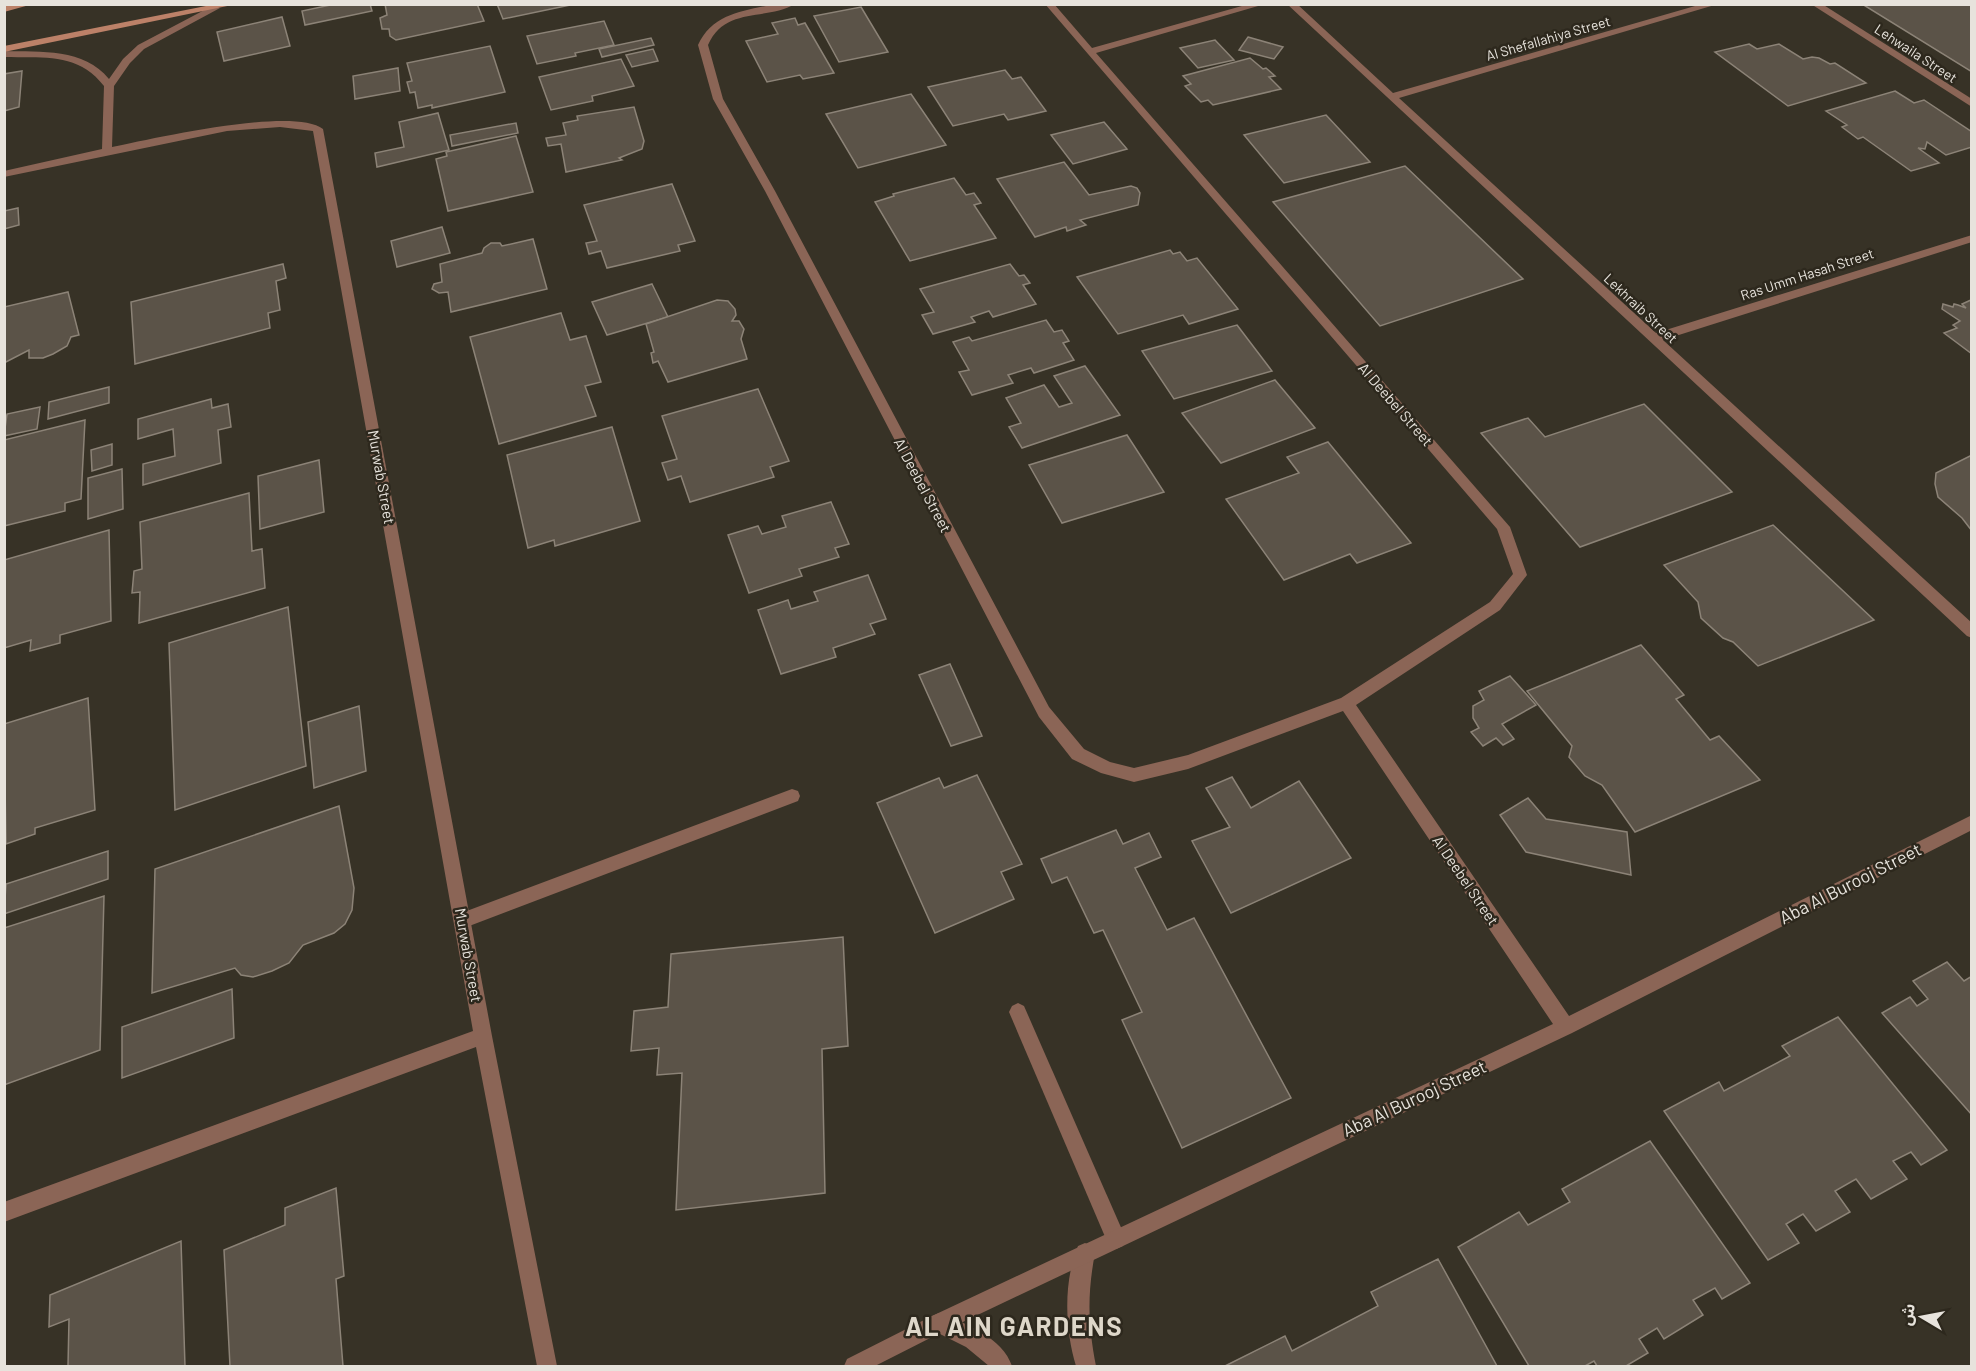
<svg xmlns="http://www.w3.org/2000/svg" width="1976" height="1371" font-family="Barlow,'Noto Sans Arabic',sans-serif">
<style>
.building{fill:#5b5348;stroke:#8c8377;stroke-width:1.5}
.lines{fill:none;stroke-linecap:round;stroke-linejoin:round}
.lane{fill:#8b6556;fill-rule:evenodd}
.street{fill:#8b6556;fill-rule:evenodd}
.secondary{fill:#bc8168;fill-rule:evenodd}
.labels{text-anchor:middle;dominant-baseline:central;stroke-width:5;stroke-linejoin:round;paint-order:stroke}
.far-street-label{font-size:14px;fill:#e7e3dc;stroke:#2d281d}
.street-label{font-size:15px;fill:#e7e3dc;stroke:#2d281d}
.near-street-label{font-size:18px;fill:#e7e3dc;stroke:#2d281d}
.near-district-label{font-size:26px;font-weight:bold;letter-spacing:1.5px;fill:#ded7c9;stroke:#2d281d}
</style>
<rect width="100%" height="100%" fill="#373226"/>
<g class="building">
<path d="M335 4H370L372 11 305 25 302 11Z"/>
<path d="M385 4H477L484 21 396 40 390 36 389 29H382L380 18 387 15Z"/>
<path d="M497 4H575L503 19Z"/>
<path d="M1862 4H1972V72Z"/>
<path d="M861 7 888 52 839 62 814 16Z"/>
<path d="M282 17 290 46 224 61 217 32Z"/>
<path d="M795 18 798 25 805 23 834 73 803 79 800 75 767 82 746 41 778 34 772 23Z"/>
<path d="M604 21 614 45 575 53 576 56 537 64 527 36Z"/>
<path d="M1248 37 1283 47 1274 59 1239 50Z"/>
<path d="M651 38 654 45 602 57 599 49Z"/>
<path d="M1215 40 1234 60 1198 68 1180 48Z"/>
<path d="M1749 44 1757 49 1779 44 1803 59 1812 57 1819 58 1830 64 1835 63 1866 83 1788 106 1715 52Z"/>
<path d="M490 46 505 92 432 108V105L418 108 415 92 410 93 407 82 412 81 407 63Z"/>
<path d="M653 49 658 61 632 67 626 55Z"/>
<path d="M1250 58 1263 69 1266 68 1275 76 1269 77 1281 89 1213 105 1208 100 1201 102 1185 86 1191 84 1183 76Z"/>
<path d="M621 59 634 86 592 96 593 101 551 110 539 77Z"/>
<path d="M398 68 400 91 355 99 353 76Z"/>
<path d="M1005 70 1012 79 1021 77 1046 111 1008 120 1004 114 953 126 928 87Z"/>
<path d="M22 71 19 107 4 111V74Z"/>
<path d="M1895 91 1914 103 1924 100 1972 132V147L1946 155 1927 142 1925 149 1918 148 1939 163 1911 171 1863 137 1858 139 1842 127 1847 125 1826 111Z"/>
<path d="M911 94 946 145 858 168 826 114Z"/>
<path d="M634 107 644 141 642 149 619 158 622 160 566 172 561 144 548 146 546 138 566 135 563 123 578 120 577 116Z"/>
<path d="M438 113 449 150 377 167 375 153 404 147 399 122Z"/>
<path d="M1326 115 1370 162 1284 183 1244 135Z"/>
<path d="M1104 122 1127 149 1073 164 1051 135Z"/>
<path d="M516 123 518 133 452 146 450 135Z"/>
<path d="M516 136 533 192 448 211 436 159 447 156 446 152Z"/>
<path d="M1064 162 1089 195 1131 186 1137 188 1140 193 1138 205 1080 220 1086 225 1067 231 1066 227 1035 237 997 179Z"/>
<path d="M1405 166 1523 279 1380 326 1273 202Z"/>
<path d="M954 178 966 195 974 193 981 203 974 205 996 238 910 261 875 202 894 196 893 194Z"/>
<path d="M672 184 695 241 678 245 680 251 607 268 601 251 589 254 586 243 597 241 584 205Z"/>
<path d="M18 208 19 225 4 229V211Z"/>
<path d="M442 227 450 253 397 267 391 241Z"/>
<path d="M533 239 547 289 451 312 448 292 439 293 432 289 434 284 442 282 440 264 482 253 484 248 491 243H500L502 246Z"/>
<path d="M1170 250 1173 254 1180 252 1187 261 1197 258 1238 309 1189 324 1183 315 1118 334 1077 277Z"/>
<path d="M283 264 286 278 276 281 280 310 268 313 270 328 135 364 131 302Z"/>
<path d="M1010 264 1019 276 1024 275 1030 283 1023 285 1036 304 993 317 989 311 971 317 975 322 933 334 922 315 934 312 920 289Z"/>
<path d="M652 284 668 317 607 335 592 302Z"/>
<path d="M68 292 79 335 71 337 67 346 53 354 43 358H29V350L4 363V307Z"/>
<path d="M717 300 728 301 735 309 736 315 732 321H739L744 329 741 339 747 359 668 382 658 361 653 363 651 353 654 352 646 324Z"/>
<path d="M1971 300 1972 301V354L1944 333 1957 328 1953 325 1960 321 1942 309 1943 304 1953 307 1954 304 1958 305 1966 308 1962 304Z"/>
<path d="M561 313 570 340 586 336 601 382 585 386 596 416 499 444 470 337Z"/>
<path d="M1046 320 1054 332 1062 330 1069 341 1063 343 1074 360 1034 373 1031 368 1008 375 1013 383 972 395 959 372 969 370 953 342 969 337 972 341Z"/>
<path d="M1237 325 1272 371 1174 399 1142 351Z"/>
<path d="M1085 366 1120 415 1022 448 1009 427 1021 423 1006 398 1044 385 1059 407 1072 403 1054 376Z"/>
<path d="M1275 380 1315 428 1221 463 1182 413Z"/>
<path d="M109 387V403L48 419 49 402Z"/>
<path d="M758 389 789 461 770 467 774 477 690 502 681 476 668 480 662 463 677 459 662 416Z"/>
<path d="M211 399 212 408 228 404 231 427 218 430 221 463 143 485V464L175 456 173 429 138 439V419Z"/>
<path d="M1644 404 1732 492 1580 547 1481 433 1528 418 1545 437Z"/>
<path d="M40 407 37 429 4 436 7 414Z"/>
<path d="M85 420 81 499 65 503V511L4 526V440Z"/>
<path d="M612 427 640 521 555 546 554 540 528 548 507 455Z"/>
<path d="M1127 435 1164 492 1062 523 1029 465Z"/>
<path d="M1328 442 1411 543 1357 563 1350 554 1284 580 1226 499 1299 473 1287 457Z"/>
<path d="M112 444V465L92 471 91 450Z"/>
<path d="M1972 455V531L1962 518 1938 497 1935 484 1936 473Z"/>
<path d="M319 460 324 512 260 529 258 476Z"/>
<path d="M122 469 123 509 88 519V478Z"/>
<path d="M249 493 252 551 262 549 265 588 139 623 140 592 132 593 134 571 142 569 140 522Z"/>
<path d="M831 502 849 544 835 548 839 557 799 569 802 576 749 593 728 535 758 526 762 534 786 527 782 516Z"/>
<path d="M1773 525 1874 620 1758 666 1733 642 1723 638 1701 618 1698 602 1664 565Z"/>
<path d="M109 530 111 621 60 635V643L30 651 31 640 4 648V560Z"/>
<path d="M868 575 886 619 870 624 875 634 833 648 836 657 781 674 758 610 788 600 791 609 818 601 814 592Z"/>
<path d="M288 607 306 766 175 810 169 643Z"/>
<path d="M1641 645 1684 695 1676 699 1710 740 1719 736 1760 780 1635 832 1602 785 1585 776 1569 757 1572 746 1527 691Z"/>
<path d="M950 664 982 736 951 746 919 675Z"/>
<path d="M1510 676 1536 705 1502 724 1514 739 1503 745 1496 738 1483 746 1471 732 1479 728 1473 718V706L1484 700 1479 691Z"/>
<path d="M88 698 95 810 35 828V834L6 844 4 724Z"/>
<path d="M359 706 366 771 314 788 308 722Z"/>
<path d="M977 775 1022 864 1001 872 1014 899 935 933 877 803 939 778 944 788Z"/>
<path d="M1232 777 1251 808 1299 781 1351 858 1231 913 1192 841 1230 827 1206 788Z"/>
<path d="M1528 798 1546 819 1627 832 1631 875 1526 852 1500 815Z"/>
<path d="M339 806 354 888 352 910 345 924 334 933 303 945 289 963 272 971 253 977 241 975 235 968 152 993 155 869Z"/>
<path d="M1116 830 1123 844 1149 833 1161 857 1135 868 1167 930 1194 918 1291 1098 1182 1148 1122 1020 1142 1012 1103 930 1094 933 1067 877 1052 883 1041 859Z"/>
<path d="M108 851V879L4 914 6 884Z"/>
<path d="M104 896 100 1050 4 1085V928Z"/>
<path d="M843 937 848 1046 822 1049 825 1193 676 1210 682 1073 657 1075 659 1048 631 1051 634 1011 668 1007 671 954Z"/>
<path d="M1947 962 1964 981 1972 976V1115L1882 1013 1910 997 1917 1006 1928 999 1913 981Z"/>
<path d="M232 989 234 1038 122 1078V1027Z"/>
<path d="M1838 1017 1947 1150 1921 1165 1911 1152 1893 1161 1907 1179 1871 1199 1856 1179 1835 1191 1850 1212 1816 1231 1803 1214 1786 1224 1799 1243 1768 1260 1664 1111 1719 1082 1724 1091 1790 1056 1782 1046Z"/>
<path d="M1650 1141 1750 1283 1722 1299 1715 1288 1693 1300 1703 1315 1664 1339 1657 1328 1639 1339 1648 1353 1626 1366H1597L1594 1361 1585 1366H1529L1458 1247 1519 1212 1528 1225 1570 1202 1562 1189Z"/>
<path d="M336 1188 344 1276 336 1279 343 1366H230L224 1250 285 1225V1208Z"/>
<path d="M181 1241 185 1366H68L69 1319 49 1327 50 1295Z"/>
<path d="M1438 1259 1497 1366H1225L1285 1336 1292 1351 1378 1306 1371 1292Z"/>
</g>
<g class="lines">
<g class="lane">
<path d="M792 789 798 791 800 796 798 801 464 928 458 926 456 920 458 914 464 912Z"/>
<path d="M1018 1003 1024 1006 1123 1232 1126 1239 1123 1246 1116 1249 1109 1246 1009 1012 1012 1006Z"/>
<path d="M1085 1243 1092 1246 1095 1253C1087 1295 1088 1325 1096 1366H1076C1065 1330 1063 1282 1078 1246Z"/>
<path d="M939 1313C965 1323 1003 1338 1012 1366H989L966 1347 932 1330 929 1323 932 1316Z"/>
</g>
<g class="street">
<path d="M775 4H795C766 21 725 6 708 45L723 99 775 191 1049 707 1084 749 1110 762 1134 768 1188 755 1341 698 1490 602 1513 574 1497 529 1045 4H1054L1092 48 1249 4H1265L1096 53 1510 527 1527 575 1500 610 1356 705 1569 1016 1972 815V830L1572 1033 946 1330 875 1366H844L847 1359 932 1316 1553 1024 1343 711 1188 769 1134 782 1101 773 1072 759 1039 717 765 191 713 99 698 45C713 13 744 11 775 4Z"/>
<path d="M1287 4H1297L1393 93 1702 4H1718L1399 98 1656 333 1972 235V242L1663 340 1972 623V638L1967 636Z"/>
<path d="M1811 4H1822L1972 99V107Z"/>
<path d="M212 6 220 8 144 49 130 63 114 86 112 147C152 139 293 106 323 129L492 1036 557 1366H537L476 1047 4 1222V1202L473 1031 313 131 280 127 227 131 4 177V171L102 149 104 86C78 52 43 58 4 57V51C41 52 84 48 109 79L123 59 138 45Z"/>
</g>
<g class="secondary">
<path d="M13 4H33L4 12V6Z"/>
<path d="M216 4H237L4 52V46Z"/>
</g>
</g>
<g class="labels">
<g class="far-street-label">
<text transform="translate(1548 38) rotate(-16)">Al Shefallahiya Street</text>
<text transform="translate(1916 53) rotate(33)">Lehwaila Street</text>
<text transform="translate(1807 274) rotate(-18)">Ras Umm Hasah Street</text>
<text transform="translate(1641 308) rotate(43)">Lekhraib Street</text>
</g>
<g class="street-label">
<text transform="translate(1396 404) rotate(49)">Al Deebel Street</text>
<text transform="translate(382 477) rotate(80)">Murwab Street</text>
<text transform="translate(923 485) rotate(62)">Al Deebel Street</text>
<text transform="translate(1466 880) rotate(56)">Al Deebel Street</text>
<text transform="translate(469 955) rotate(80)">Murwab Street</text>
</g>
<g class="near-street-label">
<text transform="translate(1850 883) rotate(-27)">Aba Al Burooj Street</text>
<text transform="translate(1414 1098) rotate(-25)">Aba Al Burooj Street</text>
</g>
<g class="near-district-label">
<text x="1014" y="1325">AL AIN GARDENS</text>
</g>
</g>
<rect width="1976" height="1371" fill="none" stroke="#e7e3dc" stroke-width="12"/>
<g transform="translate(1922 1317) rotate(280)" stroke="#2d281d" stroke-width="4.5" paint-order="stroke">
<path d="M0-4.5L10 22L0 15L-10 22Z" fill="#e7e3dc"/>
<text y="-9" font-size="16" font-weight="bold" text-anchor="middle" fill="#e7e3dc">ش</text>
</g>
</svg>
